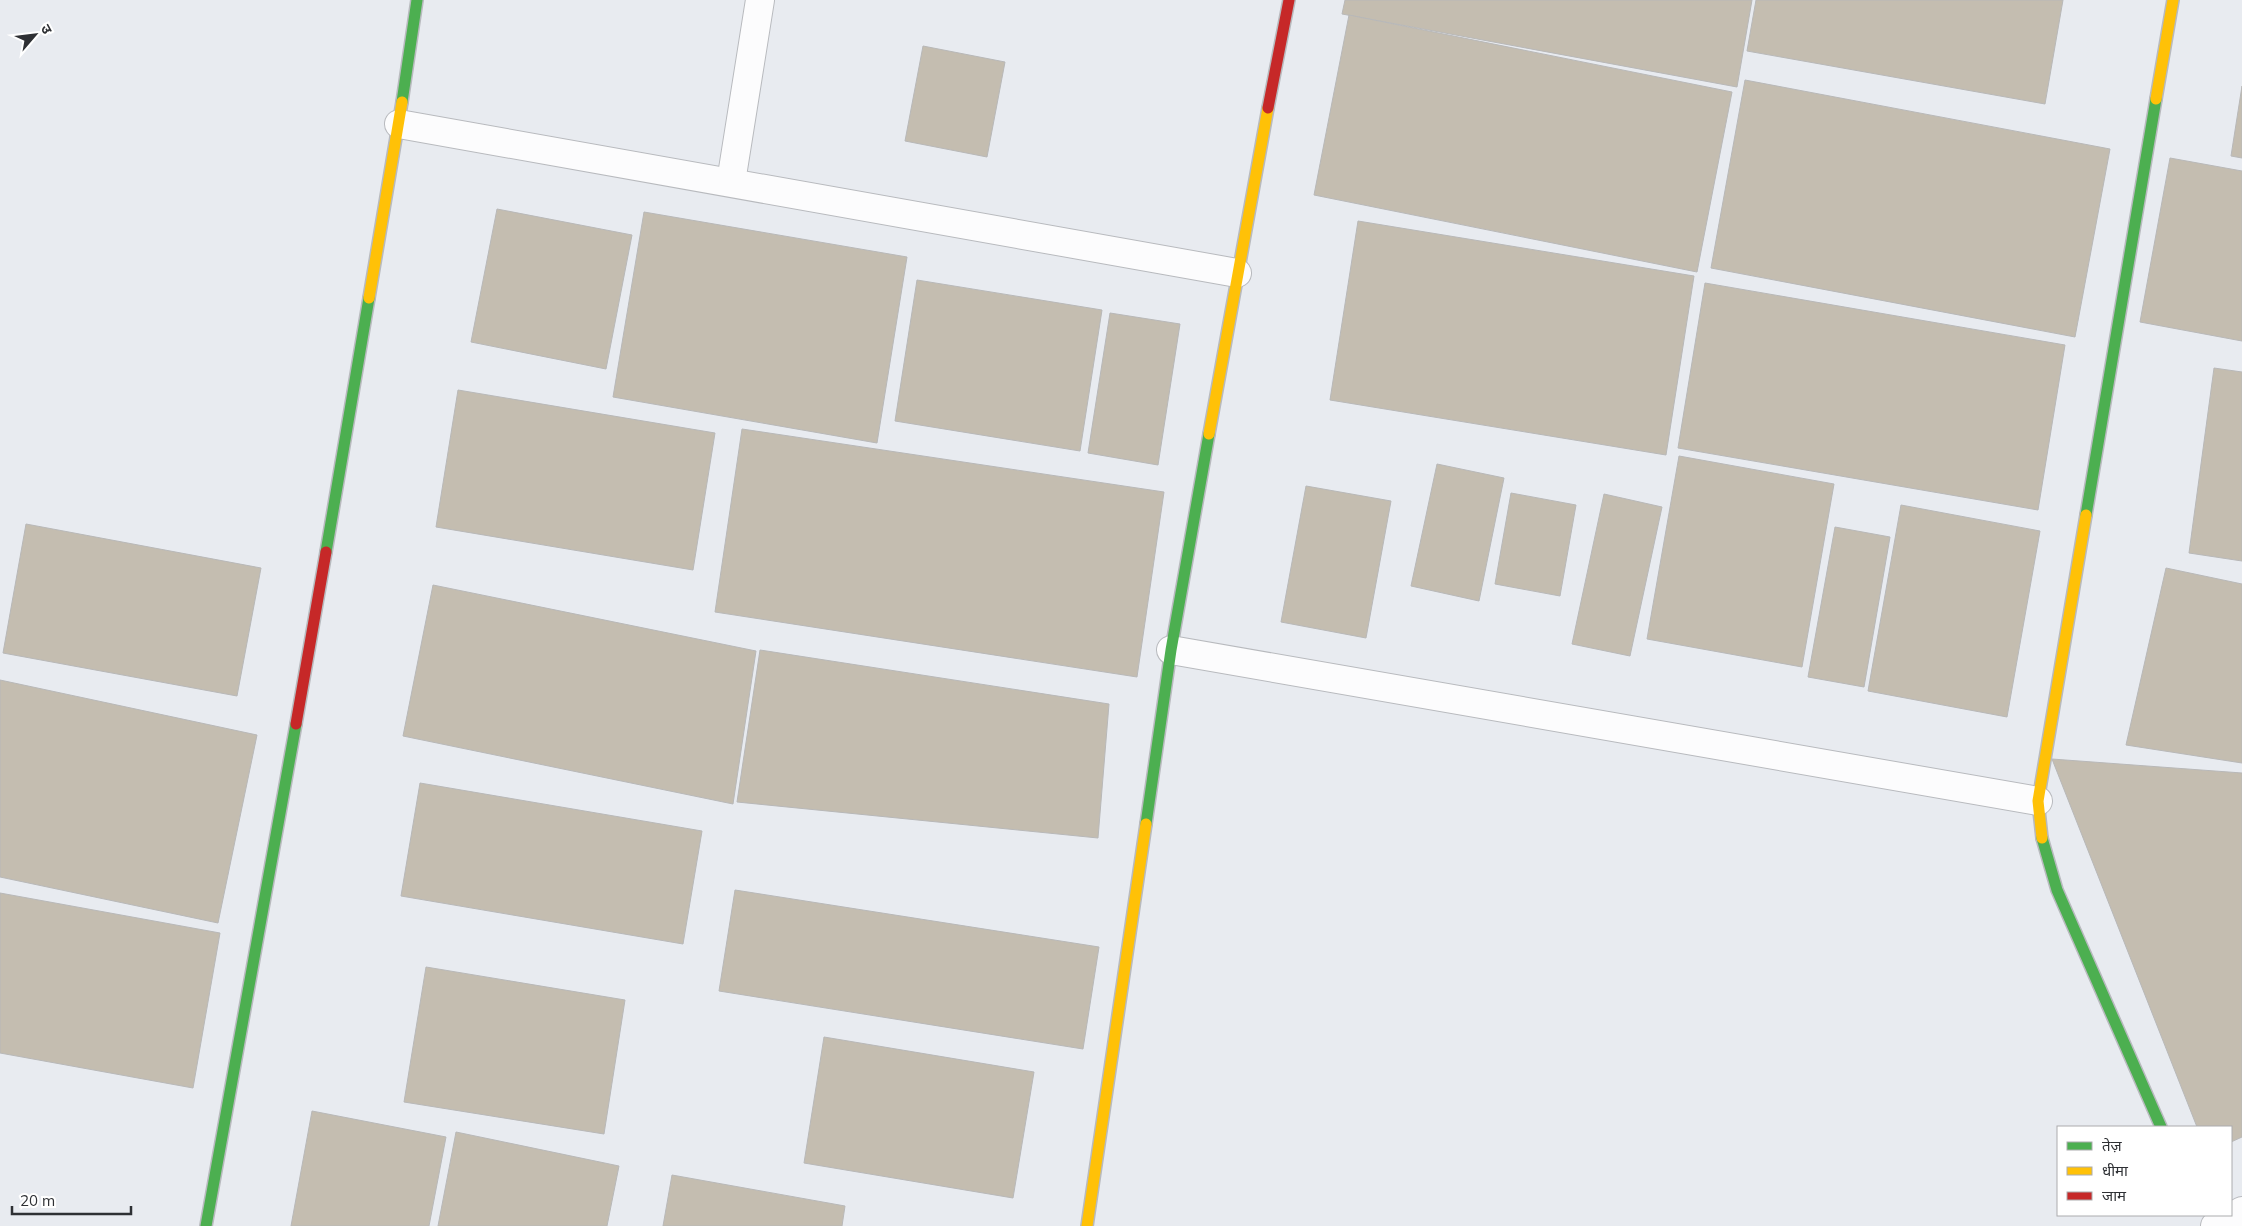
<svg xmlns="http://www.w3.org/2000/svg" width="2242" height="1226" font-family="Mulish,'Noto Sans Devanagari',sans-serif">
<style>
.building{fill:#c4bdb0;stroke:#b8b8b8}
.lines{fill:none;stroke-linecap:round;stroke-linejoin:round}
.street-casing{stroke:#b8babe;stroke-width:30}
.fast-casing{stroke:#b8babe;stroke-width:14}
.slow-casing{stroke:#b8babe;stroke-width:14}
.jam-casing{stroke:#b8babe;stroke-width:14}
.street{stroke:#fcfcfd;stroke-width:28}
.fast{stroke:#4caf50;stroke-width:11}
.slow{stroke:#ffc107;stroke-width:11}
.jam{stroke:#c62828;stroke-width:11}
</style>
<rect width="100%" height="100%" fill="#e8ebf0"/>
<g class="building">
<path d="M1345 0H1752L1737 87 1342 14Z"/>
<path d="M1756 0H2063L2045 104 1747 51Z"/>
<path d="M1349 15 1732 92 1697 272 1314 195Z"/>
<path d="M923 46 1005 62 987 157 905 141Z"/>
<path d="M1745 80 2110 149 2075 337 1711 268Z"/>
<path d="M2242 86V158L2231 156Z"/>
<path d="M2170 158 2242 171V341L2140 322Z"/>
<path d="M497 209 632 235 606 369 471 342Z"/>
<path d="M644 212 907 257 877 443 613 397Z"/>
<path d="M1358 221 1694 276 1666 455 1330 400Z"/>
<path d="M917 280 1102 310 1080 451 895 421Z"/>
<path d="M1705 283 2065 345 2038 510 1678 448Z"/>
<path d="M1110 313 1180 324 1158 465 1088 453Z"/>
<path d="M2214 368 2242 372V561L2189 553Z"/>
<path d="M458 390 715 433 693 570 436 527Z"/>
<path d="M742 429 1164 492 1137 677 715 612Z"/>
<path d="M1679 456 1834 484 1802 667 1647 639Z"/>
<path d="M1437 464 1504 478 1479 601 1411 586Z"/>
<path d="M1306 486 1391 501 1366 638 1281 622Z"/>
<path d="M1511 493 1576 505 1560 596 1495 584Z"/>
<path d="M1604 494 1662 507 1630 656 1572 644Z"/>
<path d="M1901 505 2040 531 2007 717 1868 691Z"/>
<path d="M26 524 261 568 237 696 3 653Z"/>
<path d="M1835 527 1890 537 1864 687 1808 677Z"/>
<path d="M2166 568 2242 584V763L2126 745Z"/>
<path d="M433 585 756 651 733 804 403 736Z"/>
<path d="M760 650 1109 704 1098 838 737 802Z"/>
<path d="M0 680 257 735 218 923 0 877Z"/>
<path d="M2052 759 2242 773V1137L2231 1142V1127H2197Z"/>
<path d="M420 783 702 831 683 944 401 896Z"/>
<path d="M735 890 1099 947 1083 1049 719 991Z"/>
<path d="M0 893 220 933 193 1088 0 1053Z"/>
<path d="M426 967 625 1000 604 1134 404 1102Z"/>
<path d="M824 1037 1034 1072 1013 1198 804 1163Z"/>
<path d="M312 1111 446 1137 429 1226H291Z"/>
<path d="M456 1132 619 1166 607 1226H438Z"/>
<path d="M672 1175 845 1206 842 1226H663Z"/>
</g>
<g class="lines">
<g class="street-casing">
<g id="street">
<path d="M399 124 1237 273"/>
<path d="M731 182 760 0"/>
<path d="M1171 650 2038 801"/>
<path d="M2215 1226 2242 1211"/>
</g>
</g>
<g class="fast-casing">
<g id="fast">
<path d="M402 102 417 0"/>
<path d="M2086 515 2156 99"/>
<path d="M326 552 369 298"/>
<path d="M1146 824 1171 650 1209 434"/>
<path d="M2042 838 2057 890 2161 1127"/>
<path d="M206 1226 296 724"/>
</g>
</g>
<g class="slow-casing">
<g id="slow">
<path d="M2156 99 2173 0"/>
<path d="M369 298 402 102"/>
<path d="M1209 434 1268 108"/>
<path d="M2042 838 2038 801 2086 515"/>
<path d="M1087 1226 1146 824"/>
</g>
</g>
<g class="jam-casing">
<g id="jam">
<path d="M1268 108 1289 0"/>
<path d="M296 724 326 552"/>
</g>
</g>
<use href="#street" class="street"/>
<use href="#fast" class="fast"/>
<use href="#slow" class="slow"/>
<use href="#jam" class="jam"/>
</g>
<rect x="2057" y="1126" width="175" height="90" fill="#ffffff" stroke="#abacae"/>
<rect x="2067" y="1142" width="25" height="8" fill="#4caf50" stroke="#abacae"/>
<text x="2102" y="1151" font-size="15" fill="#2e3034">तेज़</text>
<rect x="2067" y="1167" width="25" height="8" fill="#ffc107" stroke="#abacae"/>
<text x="2102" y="1176" font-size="15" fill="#2e3034">धीमा</text>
<rect x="2067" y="1192" width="25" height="8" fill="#c62828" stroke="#abacae"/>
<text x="2102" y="1201" font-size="15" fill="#2e3034">जाम</text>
<g transform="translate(35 35) rotate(62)" stroke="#ffffff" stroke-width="4" paint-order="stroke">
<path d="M0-4L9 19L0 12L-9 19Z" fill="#2e3034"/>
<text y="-8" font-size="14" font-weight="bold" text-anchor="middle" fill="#2e3034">उ</text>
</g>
<path d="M12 1206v8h119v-8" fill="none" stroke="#2e3034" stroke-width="2.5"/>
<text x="20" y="1206" font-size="15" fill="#2e3034" stroke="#ffffff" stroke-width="4" paint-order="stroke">20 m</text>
</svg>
